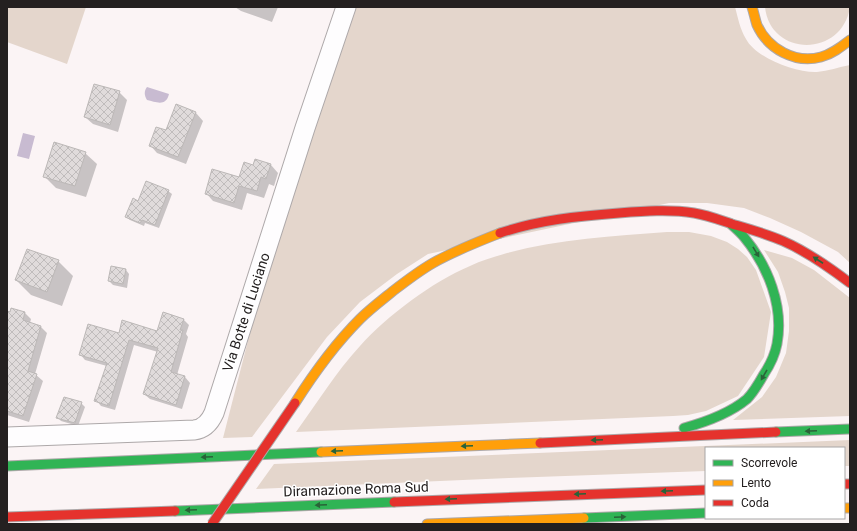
<svg xmlns="http://www.w3.org/2000/svg" width="857" height="531" font-family="Roboto,sans-serif">
<style>
.green{fill:#e4d6cc}
.water{fill:#c8bbd1}
.shadow{fill:#0003}
.building{fill:url(#building-cross-hatch);stroke:#bcb8b7}
.lines{fill:none;stroke-linecap:round;stroke-linejoin:round}
.street-casing{stroke:#ada8a9;stroke-width:21}
.fast-casing{stroke:#ada8a9;stroke-width:11}
.slow-casing{stroke:#ada8a9;stroke-width:11}
.jam-casing{stroke:#ada8a9;stroke-width:11}
.street{stroke:#fefdfe;stroke-width:19}
.fast{stroke:#30b455;stroke-width:9}
.slow{stroke:#ff9f0a;stroke-width:9}
.jam{stroke:#e5322d;stroke-width:9}
.jam-bridge-casing{stroke:#ada8a9;stroke-width:11;stroke-linecap:butt}
.jam-bridge{stroke:#e5322d;stroke-width:9}
.oneway{fill:#296338}
.labels{text-anchor:middle;dominant-baseline:central;stroke-width:3;stroke-linejoin:round;paint-order:stroke}
.street-label{font-size:14px;fill:#242020;stroke:#fff}
</style>
<defs>
<pattern id="building-cross-hatch" width="8" height="8" patternUnits="userSpaceOnUse"><rect width="8" height="8" fill="#e0dbdb"/><path d="M0 0l8 8M0 8l8-8" fill="none" stroke="#c0bcbc"/></pattern>
</defs>
<rect width="100%" height="100%" fill="#fbf4f5"/>
<g class="green">
<path d="M7 7H86L67 64 7 42Z"/>
<path d="M354 7H735C738 18 740 29 746 39 756 58 796 73 817 72 828 71 839 67 850 65V263L838 252 801 232 770 218 744 208 707 203H669L428 254 397 274 360 302 327 337 252 437 223 438 262 286Z"/>
<path d="M765 7H850C842 58 770 57 765 7Z"/>
<path d="M667 232H689L711 236 727 242 738 249 747 257 756 270 771 312 764 357 738 396 706 411 688 415 673 416 296 432C317 403 336 372 360 346 387 316 432 282 470 266 482 260 495 257 507 253 559 239 613 236 667 232Z"/>
<path d="M764 250 792 258 814 270 850 298V416L733 420 762 397 776 377 786 353 789 331V308L785 292 778 272Z"/>
<path d="M850 440V466H844V448H706V471L509 478 256 489 274 464Z"/>
</g>
<g class="water">
<path d="M147 87 169 94C166 107 156 102 147 100 144 95 144 91 147 87Z"/>
<path d="M23 133 35 136 29 159 17 156Z"/>
</g>
<g class="shadow">
<path d="M235 7H278L272 22 241 11Z"/>
<path d="M119 92 127 100 118 132 93 124 85 117Z"/>
<path d="M177 105 196 113 203 121 186 164 157 153 150 145 166 131Z"/>
<path d="M85 153 97 164 86 197 56 188 44 176Z"/>
<path d="M271 165 278 173 274 186 269 184 264 198 247 193 242 210 213 201 206 193 239 179 253 166Z"/>
<path d="M168 191 172 194 159 228 145 223 144 226 130 220 126 217Z"/>
<path d="M58 261 73 276 62 306 31 295 16 280Z"/>
<path d="M126 270 129 274 127 288 113 285 109 281Z"/>
<path d="M12 309 25 313 31 319 30 323 41 327 47 333 35 374 43 381 29 422 7 415V312L11 314Z"/>
<path d="M183 319 189 325 186 334 188 337 177 375 185 377 190 383 182 409 150 399 144 394 158 352 134 345 115 410 101 406 96 400 107 366 85 360 80 354 119 334 158 332Z"/>
<path d="M81 403 85 407 78 426 61 421 57 417Z"/>
</g>
<g class="building">
<path d="M94 84 120 91 110 125 84 117Z"/>
<path d="M176 104 196 112 178 157 149 146 156 127 166 130Z"/>
<path d="M54 142 86 152 75 186 43 177Z"/>
<path d="M255 159 271 164 266 179 261 177 257 191 239 186 234 203 205 194 212 169 239 177 244 162 253 165Z"/>
<path d="M146 181 169 190 155 225 142 220 140 223 125 217 133 198 138 201Z"/>
<path d="M27 249 59 260 47 292 15 280Z"/>
<path d="M111 266 126 269 123 284 108 281Z"/>
<path d="M11 308 25 312 23 320 41 326 28 371 37 374 23 416 7 411V311L10 312Z"/>
<path d="M163 312 184 319 180 330H183L171 372 185 376 176 405 143 394 158 348 129 340 109 406 94 401 107 363 79 355 88 324 119 333 122 320 157 331Z"/>
<path d="M64 397 82 402 75 423 56 418Z"/>
</g>
<g class="lines">
<g class="street-casing">
<path id="street" d="M7 437 194 430C204 429 210 422 214 413L305 128 346 7"/>
</g>
<g class="fast-casing">
<g id="fast">
<path d="M684 428C706 422 729 414 747 399 754 392 759 383 764 374 770 365 775 354 777 344 784 306 768 266 744 237 740 232 735 228 731 224"/>
<path d="M776 432 850 429"/>
<path d="M7 466 321 452"/>
<path d="M175 511 394 502"/>
<path d="M584 518 706 513"/>
</g>
</g>
<g class="slow-casing">
<g id="slow">
<path d="M752 7C754 13 755 19 757 25 768 49 795 64 821 57 832 54 841 47 850 40"/>
<path d="M295 403C314 373 335 344 360 319 370 309 382 300 393 291 406 281 419 271 433 263 454 251 477 242 500 233"/>
<path d="M321 452 540 443"/>
<path d="M844 508H850"/>
<path d="M427 524 584 518"/>
</g>
</g>
<g class="jam-casing">
<g id="jam">
<path d="M500 233C539 220 578 216 619 213 644 211 670 209 694 213 707 215 720 220 732 224 749 229 767 234 783 241 808 252 829 267 850 283"/>
<path d="M540 443 776 432"/>
<path d="M844 484H850"/>
<path d="M394 502 706 490"/>
<path d="M7 517 175 511"/>
</g>
</g>
<use href="#street" class="street"/>
<use href="#fast" class="fast"/>
<use href="#slow" class="slow"/>
<use href="#jam" class="jam"/>
<g class="jam-bridge-casing">
<path id="jam-bridge" d="M212 524 295 403"/>
</g>
<use href="#jam-bridge" class="jam-bridge"/>
</g>
<defs><path id="oneway-solid" d="M-6-.8H1V-3.2L6.5 0L1 3.2V.8H-6Z"/></defs>
<g class="oneway">
<use href="#oneway-solid" transform="translate(756 252) rotate(59)"/>
<use href="#oneway-solid" transform="translate(818 260) rotate(-147)"/>
<use href="#oneway-solid" transform="translate(764 375) rotate(120)"/>
<use href="#oneway-solid" transform="translate(811 431) rotate(178)"/>
<use href="#oneway-solid" transform="translate(597 440) rotate(177)"/>
<use href="#oneway-solid" transform="translate(467 446) rotate(177)"/>
<use href="#oneway-solid" transform="translate(337 451) rotate(177)"/>
<use href="#oneway-solid" transform="translate(207 457) rotate(177)"/>
<use href="#oneway-solid" transform="translate(667 491) rotate(178)"/>
<use href="#oneway-solid" transform="translate(580 494) rotate(178)"/>
<use href="#oneway-solid" transform="translate(451 499) rotate(178)"/>
<use href="#oneway-solid" transform="translate(321 505) rotate(178)"/>
<use href="#oneway-solid" transform="translate(191 510) rotate(178)"/>
<use href="#oneway-solid" transform="translate(620 517) rotate(-2)"/>
</g>
<g class="labels">
<g class="street-label">
<text transform="translate(246 312) rotate(-72)">Via Botte di Luciano</text>
<text transform="translate(356 489) rotate(-2)">Diramazione Roma Sud</text>
</g>
</g>
<rect width="857" height="531" fill="none" stroke="#242020" stroke-width="16"/>
<rect x="705" y="447" width="140" height="72" fill="#ffffff" stroke="#a7a6a6"/>
<rect x="713" y="460" width="20" height="6" fill="#30b455" stroke="#a7a6a6"/>
<text x="741" y="467" font-size="12" fill="#242020">Scorrevole</text>
<rect x="713" y="480" width="20" height="6" fill="#ff9f0a" stroke="#a7a6a6"/>
<text x="741" y="487" font-size="12" fill="#242020">Lento</text>
<rect x="713" y="500" width="20" height="6" fill="#e5322d" stroke="#a7a6a6"/>
<text x="741" y="507" font-size="12" fill="#242020">Coda</text>
</svg>
